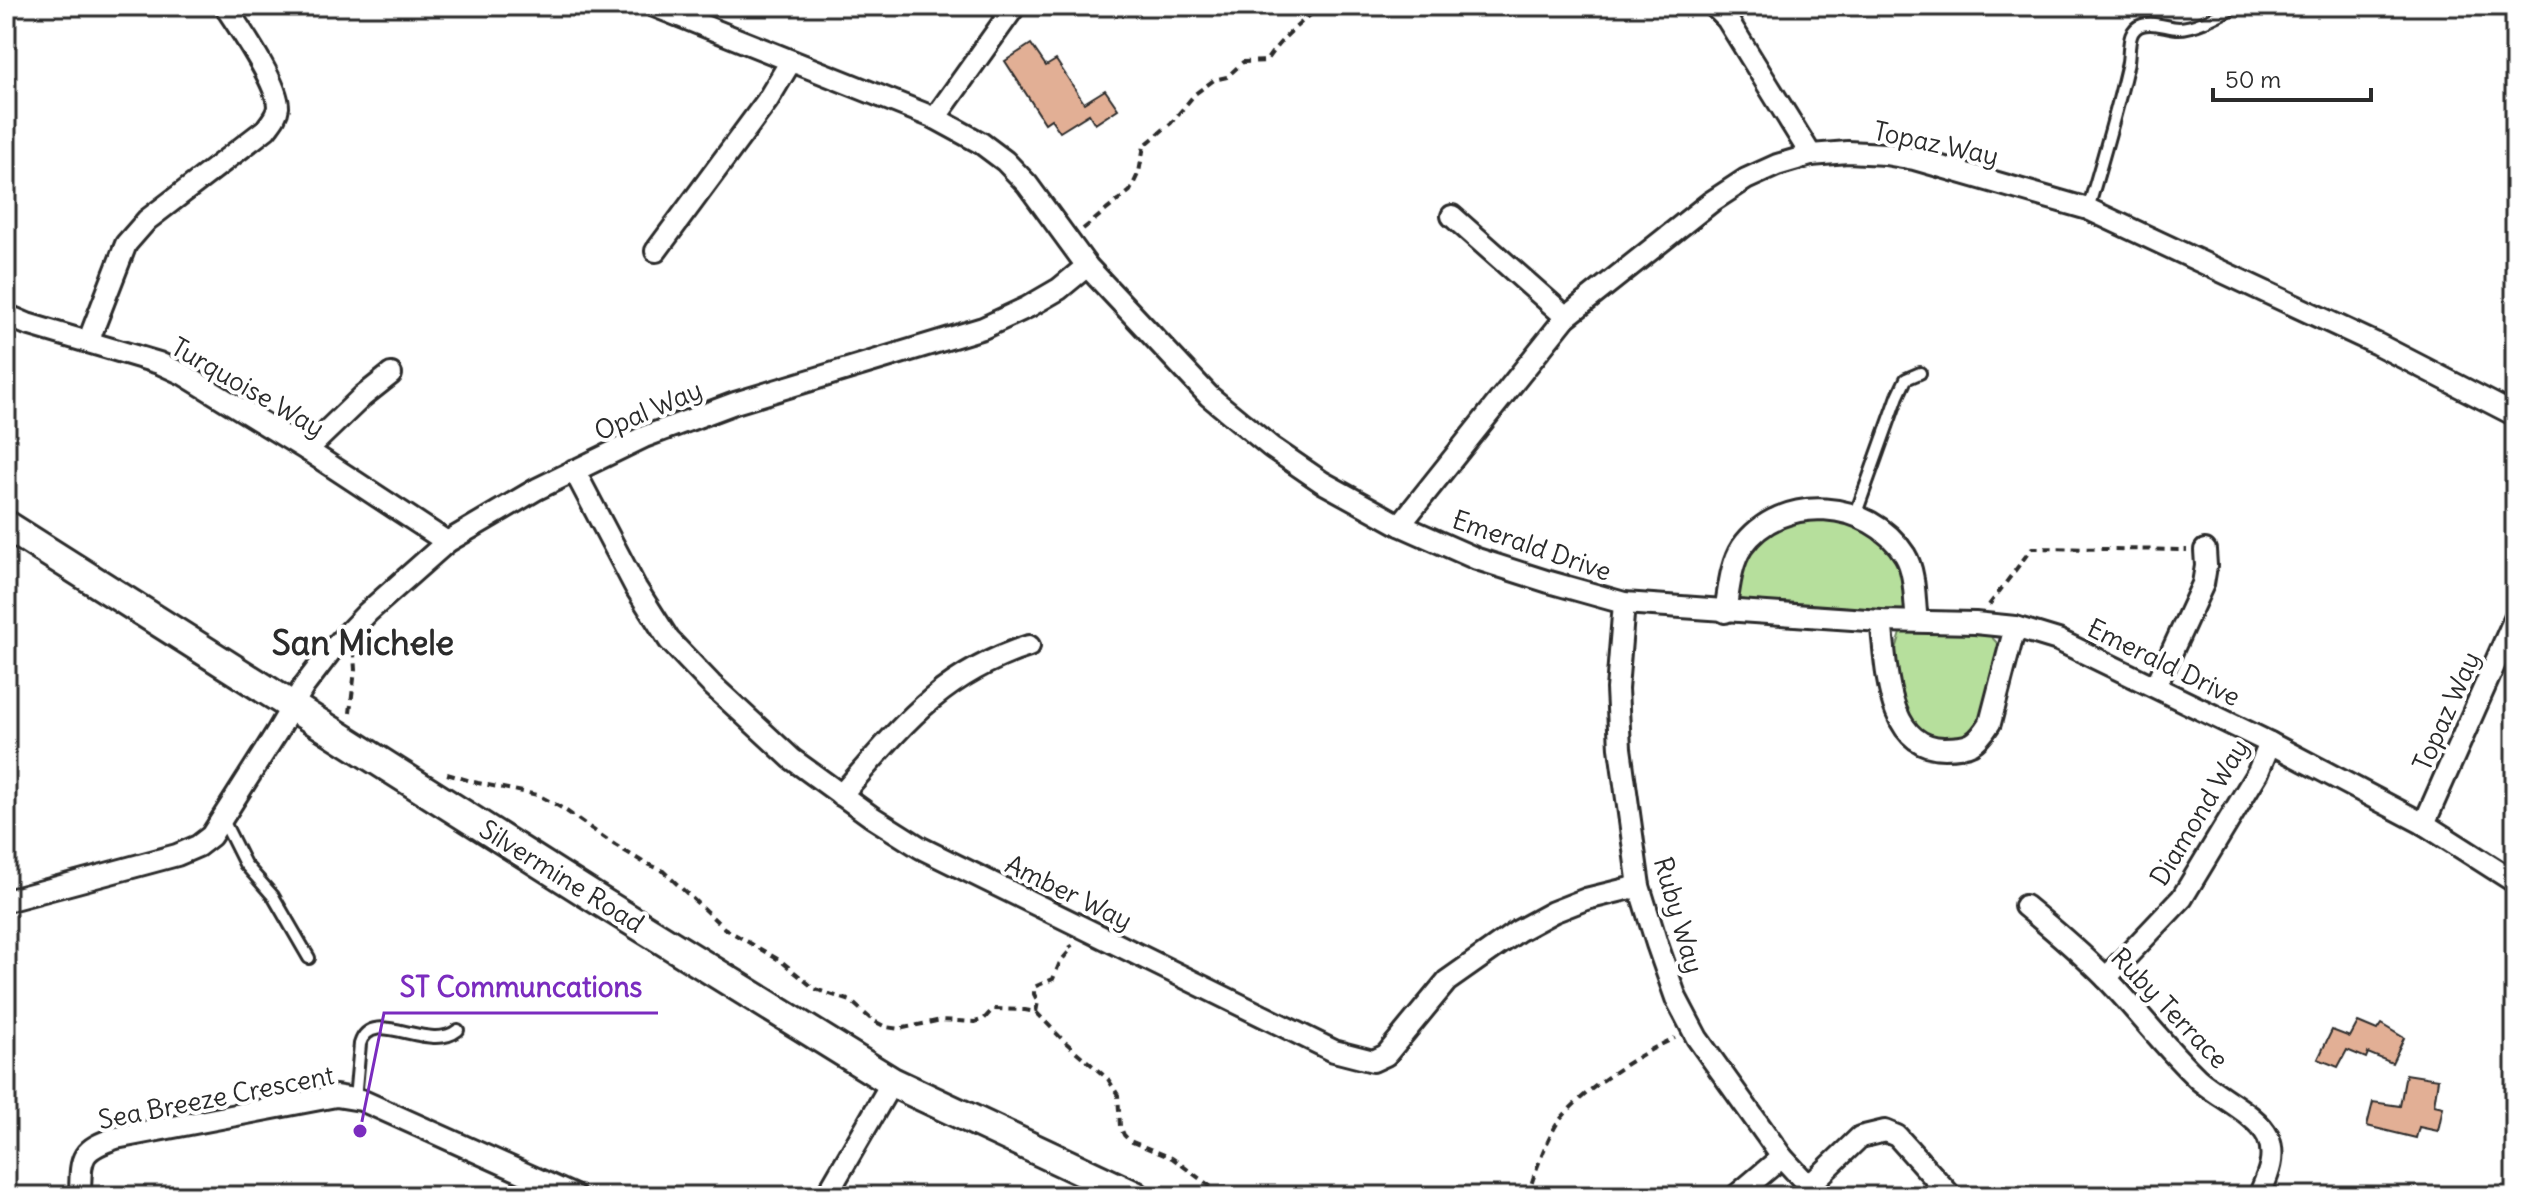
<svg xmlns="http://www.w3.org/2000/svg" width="2521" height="1202" font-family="Delius,sans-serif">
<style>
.green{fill:#b6df9c;stroke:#708564;stroke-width:2}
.building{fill:#e2af95;stroke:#2b2b2b;stroke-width:2}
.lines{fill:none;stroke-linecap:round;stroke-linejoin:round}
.lane-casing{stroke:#2b2b2b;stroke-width:16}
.street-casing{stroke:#2b2b2b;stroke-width:26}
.secondary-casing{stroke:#2b2b2b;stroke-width:34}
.path{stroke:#2b2b2b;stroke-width:4;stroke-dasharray:8 6;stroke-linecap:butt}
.lane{stroke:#fff;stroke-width:10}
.street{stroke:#fff;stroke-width:20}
.secondary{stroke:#fff;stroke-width:28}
.labels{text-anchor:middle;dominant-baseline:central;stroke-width:8;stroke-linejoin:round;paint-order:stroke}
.street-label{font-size:26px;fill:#2b2b2b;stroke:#fff}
.district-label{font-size:34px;font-weight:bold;fill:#2b2b2b;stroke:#fff}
.leader{fill:none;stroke:#7b2cbf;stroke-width:3}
.callout-dot{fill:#7b2cbf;stroke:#fff;stroke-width:3}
.callout-label{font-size:28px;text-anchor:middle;font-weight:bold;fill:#7b2cbf;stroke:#fff;stroke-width:8;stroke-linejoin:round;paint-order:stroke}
</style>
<rect width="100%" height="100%" fill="#fff"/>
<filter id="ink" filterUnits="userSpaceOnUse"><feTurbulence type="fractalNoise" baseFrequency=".0125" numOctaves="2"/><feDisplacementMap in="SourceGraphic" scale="16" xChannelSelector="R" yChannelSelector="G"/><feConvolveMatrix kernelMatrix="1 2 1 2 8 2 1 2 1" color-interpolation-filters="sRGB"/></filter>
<g filter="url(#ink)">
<g class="green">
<path d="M1825 513 1870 533 1902 557 1909 621 1728 608 1742 548 1787 522Z"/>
<path d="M1923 629 1988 633 2008 655 1971 744 1934 746 1896 712 1895 653 1901 633Z"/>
</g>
<g class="building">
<path d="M1031 44 1046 66 1056 60 1084 103 1105 90 1118 109 1095 124 1089 114 1060 132 1051 119 1045 123 1005 61Z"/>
<path d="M2358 1022 2377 1030 2381 1024 2404 1038 2392 1063 2368 1053 2366 1058 2347 1050 2338 1067 2318 1059 2332 1030 2350 1037Z"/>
<path d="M2406 1074 2438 1079 2434 1105 2443 1107 2438 1131 2419 1127 2416 1138 2367 1126 2373 1102 2400 1106Z"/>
</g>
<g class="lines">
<g class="lane-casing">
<g id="lane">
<path d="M2088 209C2102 162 2116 115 2127 67 2131 53 2125 30 2142 25 2155 21 2167 28 2179 28 2196 28 2220 14 2236 6"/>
<path d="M1855 516 1898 396 1906 379 1920 373"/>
<path d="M223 820 245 864 273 896 309 958"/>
<path d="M6 997H7"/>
<path d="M355 1099 360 1044C372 1005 428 1054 458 1030"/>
</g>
</g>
<g class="street-casing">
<g id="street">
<path d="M654 6 935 118 981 143 1005 161 1027 184 1087 266 1209 396 1271 447 1322 482 1400 525 1477 559 1549 582 1624 603 1881 621 1975 623 2015 627 2058 640 2270 743 2424 824 2515 882"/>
<path d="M1714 6 1727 19 1811 155"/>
<path d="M935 118 1015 6"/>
<path d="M1452 216 1566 317"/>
<path d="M656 251 767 101 791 61"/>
<path d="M6 315 27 324 159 363 183 374 307 450 447 542"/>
<path d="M88 342 126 244 147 220 266 129C271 122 277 116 278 107 278 83 239 28 225 6"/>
<path d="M307 450 362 397 391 374"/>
<path d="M574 470 636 588 669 640 711 684 792 759 872 817 921 848 1334 1051 1373 1061 1386 1055 1447 981 1518 931 1553 912 1586 899 1639 886"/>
<path d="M1400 525 1566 317 1711 202 1746 179 1777 165 1811 155 1848 152 1885 154 1914 159 2088 209 2377 344 2515 415"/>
<path d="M1624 603 1617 689 1620 748 1639 886 1657 944 1676 998 1697 1038 1782 1157 1818 1196"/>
<path d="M1725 612C1729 591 1730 565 1742 547 1781 492 1870 499 1905 555 1916 573 1914 601 1917 621"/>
<path d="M1881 621C1887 663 1885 748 1944 748 1970 748 1976 745 1990 723L2015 627"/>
<path d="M2156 686 2203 584 2206 566 2205 550"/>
<path d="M841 795C900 728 940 674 1029 646"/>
<path d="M2424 824 2515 618"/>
<path d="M6 901 177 855 198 846 211 836 277 732 304 686 330 652 368 612 447 542 537 489 644 437 735 403 983 328 1028 307 1059 289 1087 266"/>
<path d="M2025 906C2053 929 2081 953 2107 979 2138 1011 2165 1048 2198 1079 2217 1096 2258 1115 2268 1137 2277 1158 2267 1177 2259 1196"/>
<path d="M2106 978 2182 898 2258 772 2270 743"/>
<path d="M1809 1186 1860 1137 1885 1131 1897 1136 1951 1196"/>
<path d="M80 1196C81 1159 78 1150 116 1138L336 1096 361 1100 575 1196"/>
<path d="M826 1196 892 1082"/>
<path d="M1736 1196 1782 1157"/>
</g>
</g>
<g class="secondary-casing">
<path id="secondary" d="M6 525 595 898 892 1082 1135 1196"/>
</g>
<g class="path">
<path d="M1083 229 1130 191 1139 172 1144 146 1171 123 1195 94 1214 80 1227 77 1243 62 1266 61C1280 39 1301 22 1322 6"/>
<path d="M1989 605 2032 548 2187 550"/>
<path d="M350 713 355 670 354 654"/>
<path d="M447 774 478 783 538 795 562 808 615 845 643 862 662 870 724 928 781 961 815 989 851 1001 872 1020 886 1027 899 1029 941 1020 975 1022 984 1019 993 1009 1025 1010 1036 1012 1065 1042 1108 1079 1118 1095 1120 1126 1124 1135 1130 1141 1172 1158 1218 1192 1236 1196"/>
<path d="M1036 1012 1038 1002 1034 994V987L1053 979 1060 962 1072 948 1070 945"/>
<path d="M1528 1196C1531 1181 1550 1132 1559 1121 1584 1089 1638 1054 1675 1038"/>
</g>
<use href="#lane" class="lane"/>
<use href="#street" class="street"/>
<use href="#secondary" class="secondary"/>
</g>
</g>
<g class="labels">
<g class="street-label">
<text transform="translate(1936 143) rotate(12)">Topaz Way</text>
<text transform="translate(248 387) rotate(30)">Turquoise Way</text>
<text transform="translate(648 410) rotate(-23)">Opal Way</text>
<text transform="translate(1532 545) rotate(19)">Emerald Drive</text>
<text transform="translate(2164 662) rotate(26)">Emerald Drive</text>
<text transform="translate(2446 711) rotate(-66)">Topaz Way</text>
<text transform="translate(2199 812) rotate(-59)">Diamond Way</text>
<text transform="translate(562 876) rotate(32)">Silvermine Road</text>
<text transform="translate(1069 892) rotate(26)">Amber Way</text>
<text transform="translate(1679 915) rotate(74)">Ruby Way</text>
<text transform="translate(2170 1008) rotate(46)">Ruby Terrace</text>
<text transform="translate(216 1097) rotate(-11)">Sea Breeze Crescent</text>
</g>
<g class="district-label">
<text x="363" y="642">San Michele</text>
</g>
</g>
<path class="leader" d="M360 1131L384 1013H658"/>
<circle class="callout-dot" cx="360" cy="1131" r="8"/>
<g class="callout-label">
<text x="521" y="997">ST Communcations</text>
</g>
<rect width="2521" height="1202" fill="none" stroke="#fff" stroke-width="32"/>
<rect x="16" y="16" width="2489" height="1170" fill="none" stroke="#2b2b2b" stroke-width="3" filter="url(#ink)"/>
<path d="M2213 88v12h158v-12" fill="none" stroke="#2b2b2b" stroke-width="4"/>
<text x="2225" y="88" font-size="24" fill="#2b2b2b" stroke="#ffffff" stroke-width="6" paint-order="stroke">50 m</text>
</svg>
